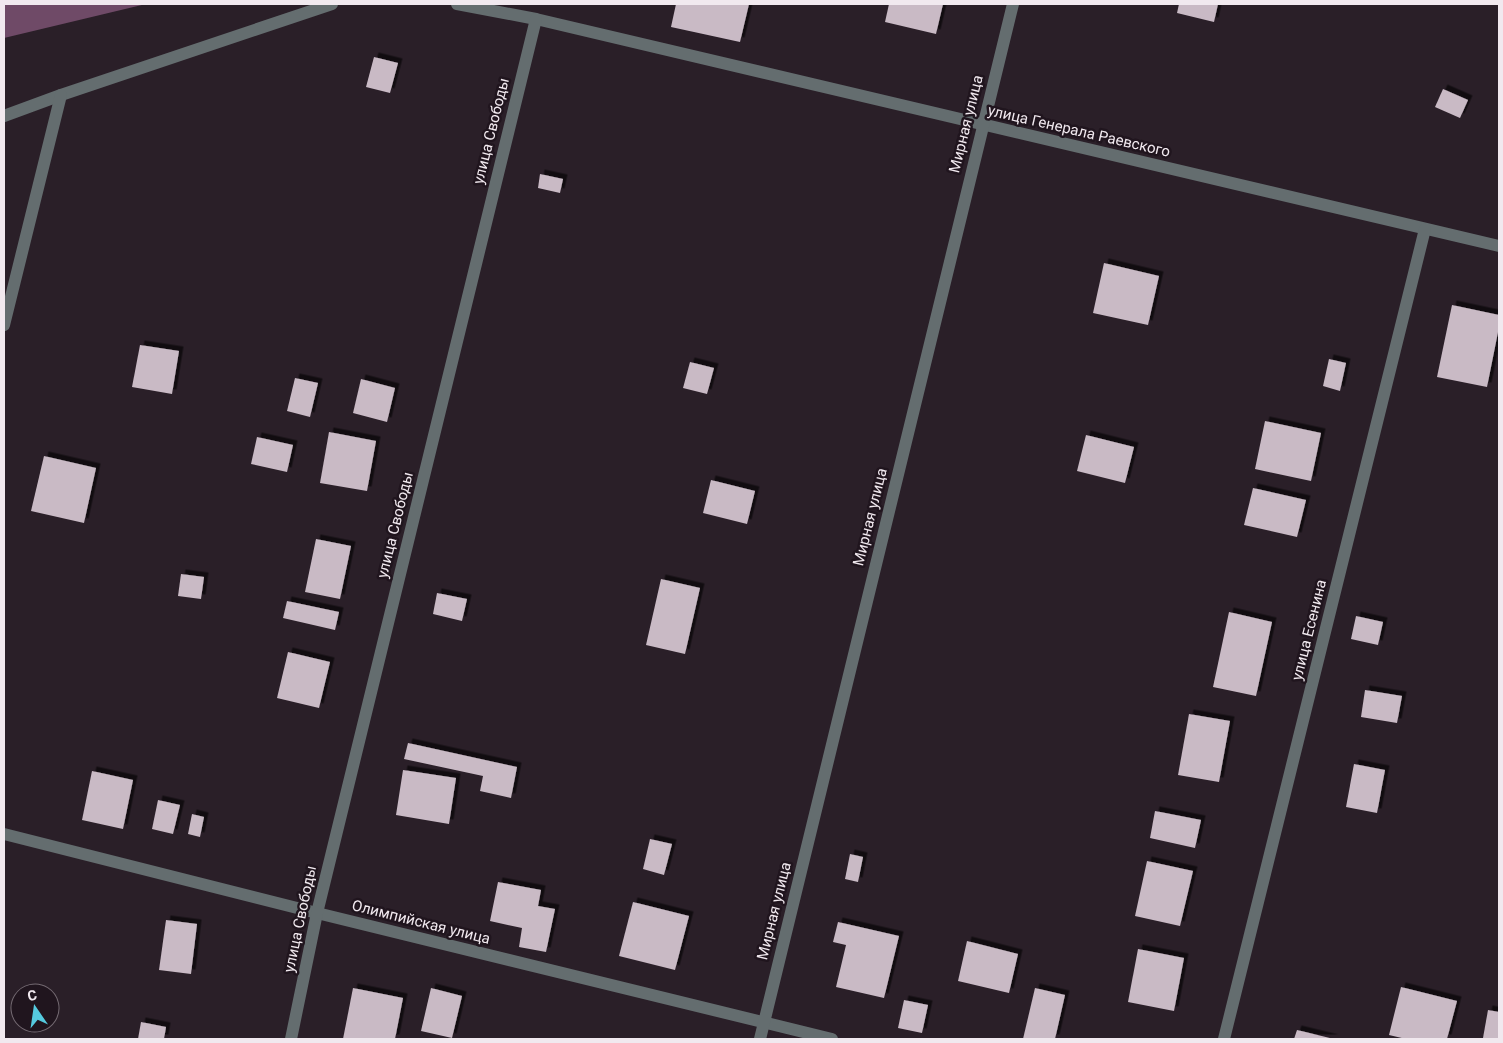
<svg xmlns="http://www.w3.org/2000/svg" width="1503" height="1043" font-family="Roboto,sans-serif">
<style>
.forest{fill:#6f4a67}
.building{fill:#c9bac5;filter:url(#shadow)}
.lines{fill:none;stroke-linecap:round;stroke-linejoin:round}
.minor{stroke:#646d6f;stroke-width:12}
.labels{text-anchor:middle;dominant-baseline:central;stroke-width:5;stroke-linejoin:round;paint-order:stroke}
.street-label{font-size:15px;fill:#f1e9ef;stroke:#20151e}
</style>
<defs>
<filter id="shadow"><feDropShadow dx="4.5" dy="-4.5" stdDeviation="0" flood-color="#0009"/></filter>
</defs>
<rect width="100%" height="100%" fill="#2a1f28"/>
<path class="forest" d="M4 4H146L4 38Z"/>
<g class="building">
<path d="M676 4H749L740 42 671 27Z"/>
<path d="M889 4H943L936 34 885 22Z"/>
<path d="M1179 4H1218L1214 22 1177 13Z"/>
<path d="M374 57 398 63 390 93 366 87Z"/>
<path d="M1443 89 1468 100 1460 118 1435 107Z"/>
<path d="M540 174 563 179 560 193 538 188Z"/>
<path d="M1104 263 1159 276 1148 325 1093 313Z"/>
<path d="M1452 305 1499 315V327L1487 387 1437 377Z"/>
<path d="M140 345 179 351 172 394 132 387Z"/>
<path d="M1329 359 1346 363 1340 391 1323 386Z"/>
<path d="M690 362 714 368 707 394 683 388Z"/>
<path d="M295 378 318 383 310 417 287 411Z"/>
<path d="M361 379 395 388 387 422 353 413Z"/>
<path d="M1265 421 1321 433 1311 481 1255 469Z"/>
<path d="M329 432 376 441 367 491 320 483Z"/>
<path d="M1086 435 1134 447 1125 483 1077 471Z"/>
<path d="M257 437 293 445 287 472 251 464Z"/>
<path d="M44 456 96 468 84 523 31 511Z"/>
<path d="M711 480 755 491 747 524 703 513Z"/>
<path d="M1253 488 1306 500 1297 537 1244 525Z"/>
<path d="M316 539 351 546 340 599 305 592Z"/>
<path d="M181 574 204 577 201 599 178 596Z"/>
<path d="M661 579 700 588 685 654 646 645Z"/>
<path d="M437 593 467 599 462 621 433 614Z"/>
<path d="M287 601 339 612 335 630 283 618Z"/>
<path d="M1229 612 1272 622 1256 696 1213 687Z"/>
<path d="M1356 616 1383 622 1378 645 1351 639Z"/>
<path d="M288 652 330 662 319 708 277 698Z"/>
<path d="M1365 690 1402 696 1397 723 1361 717Z"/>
<path d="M1189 714 1230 721 1219 782 1178 775Z"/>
<path d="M408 743 517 767 511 798 480 791 483 776 404 759Z"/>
<path d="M1354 764 1385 770 1377 813 1346 807Z"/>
<path d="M403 770 456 778 449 824 396 815Z"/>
<path d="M92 771 133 780 123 829 82 820Z"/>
<path d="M158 800 180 805 173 834 152 829Z"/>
<path d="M1155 811 1201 820 1195 848 1150 838Z"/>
<path d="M192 814 204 817 200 837 188 834Z"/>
<path d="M650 839 672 844 664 875 643 869Z"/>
<path d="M850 854 863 857 858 882 845 879Z"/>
<path d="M1147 861 1193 871 1180 926 1135 916Z"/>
<path d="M498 882 541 890 538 906 555 909 546 952 519 947 522 928 490 921Z"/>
<path d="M633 902 689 916 675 970 619 956Z"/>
<path d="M166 920 197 924 191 974 159 970Z"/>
<path d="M838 922 899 936 884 998 836 987 846 945 833 942Z"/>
<path d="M967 941 1018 954 1009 993 958 981Z"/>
<path d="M1138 949 1184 958 1174 1011 1128 1002Z"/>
<path d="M1401 987 1457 1001 1447 1039H1406L1389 1035Z"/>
<path d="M353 988 403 998 395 1039H343Z"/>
<path d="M431 988 462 996 452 1038 421 1031Z"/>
<path d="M1035 988 1065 995 1055 1039H1023Z"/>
<path d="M904 1000 928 1005 922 1033 898 1028Z"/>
<path d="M1488 1010 1499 1012V1039L1483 1038Z"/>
<path d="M141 1022 166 1027 164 1039H138Z"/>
<path d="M1297 1030 1334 1039H1294Z"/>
</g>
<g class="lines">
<g class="minor">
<path d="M457 4 536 19 1499 246"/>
<path d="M4 116 61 95 332 4"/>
<path d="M4 325 61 95"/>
<path d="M4 834 317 913 832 1039"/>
<path d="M291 1039 317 913 536 19"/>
<path d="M760 1039 1013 4"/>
<path d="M1224 1039 1425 229"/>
</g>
</g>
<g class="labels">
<g class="street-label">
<text transform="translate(966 124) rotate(-76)">Мирная улица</text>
<text transform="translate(491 131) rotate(-76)">улица Свободы</text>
<text transform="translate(1079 131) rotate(13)">улица Генерала Раевского</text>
<text transform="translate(870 517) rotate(-76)">Мирная улица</text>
<text transform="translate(395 525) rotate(-76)">улица Свободы</text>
<text transform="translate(1309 630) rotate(-76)">улица Есенина</text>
<text transform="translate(774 911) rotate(-76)">Мирная улица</text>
<text transform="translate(300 919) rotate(-78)">улица Свободы</text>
<text transform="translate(421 922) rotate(14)">Олимпийская улица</text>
</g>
</g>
<rect width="1503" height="1043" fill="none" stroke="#f1e9ef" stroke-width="10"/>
<g transform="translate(35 1008) rotate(347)"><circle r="24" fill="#20151e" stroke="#746a72"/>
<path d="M0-4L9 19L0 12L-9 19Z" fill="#55cadf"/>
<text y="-8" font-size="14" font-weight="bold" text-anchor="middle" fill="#f1e9ef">С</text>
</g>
</svg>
